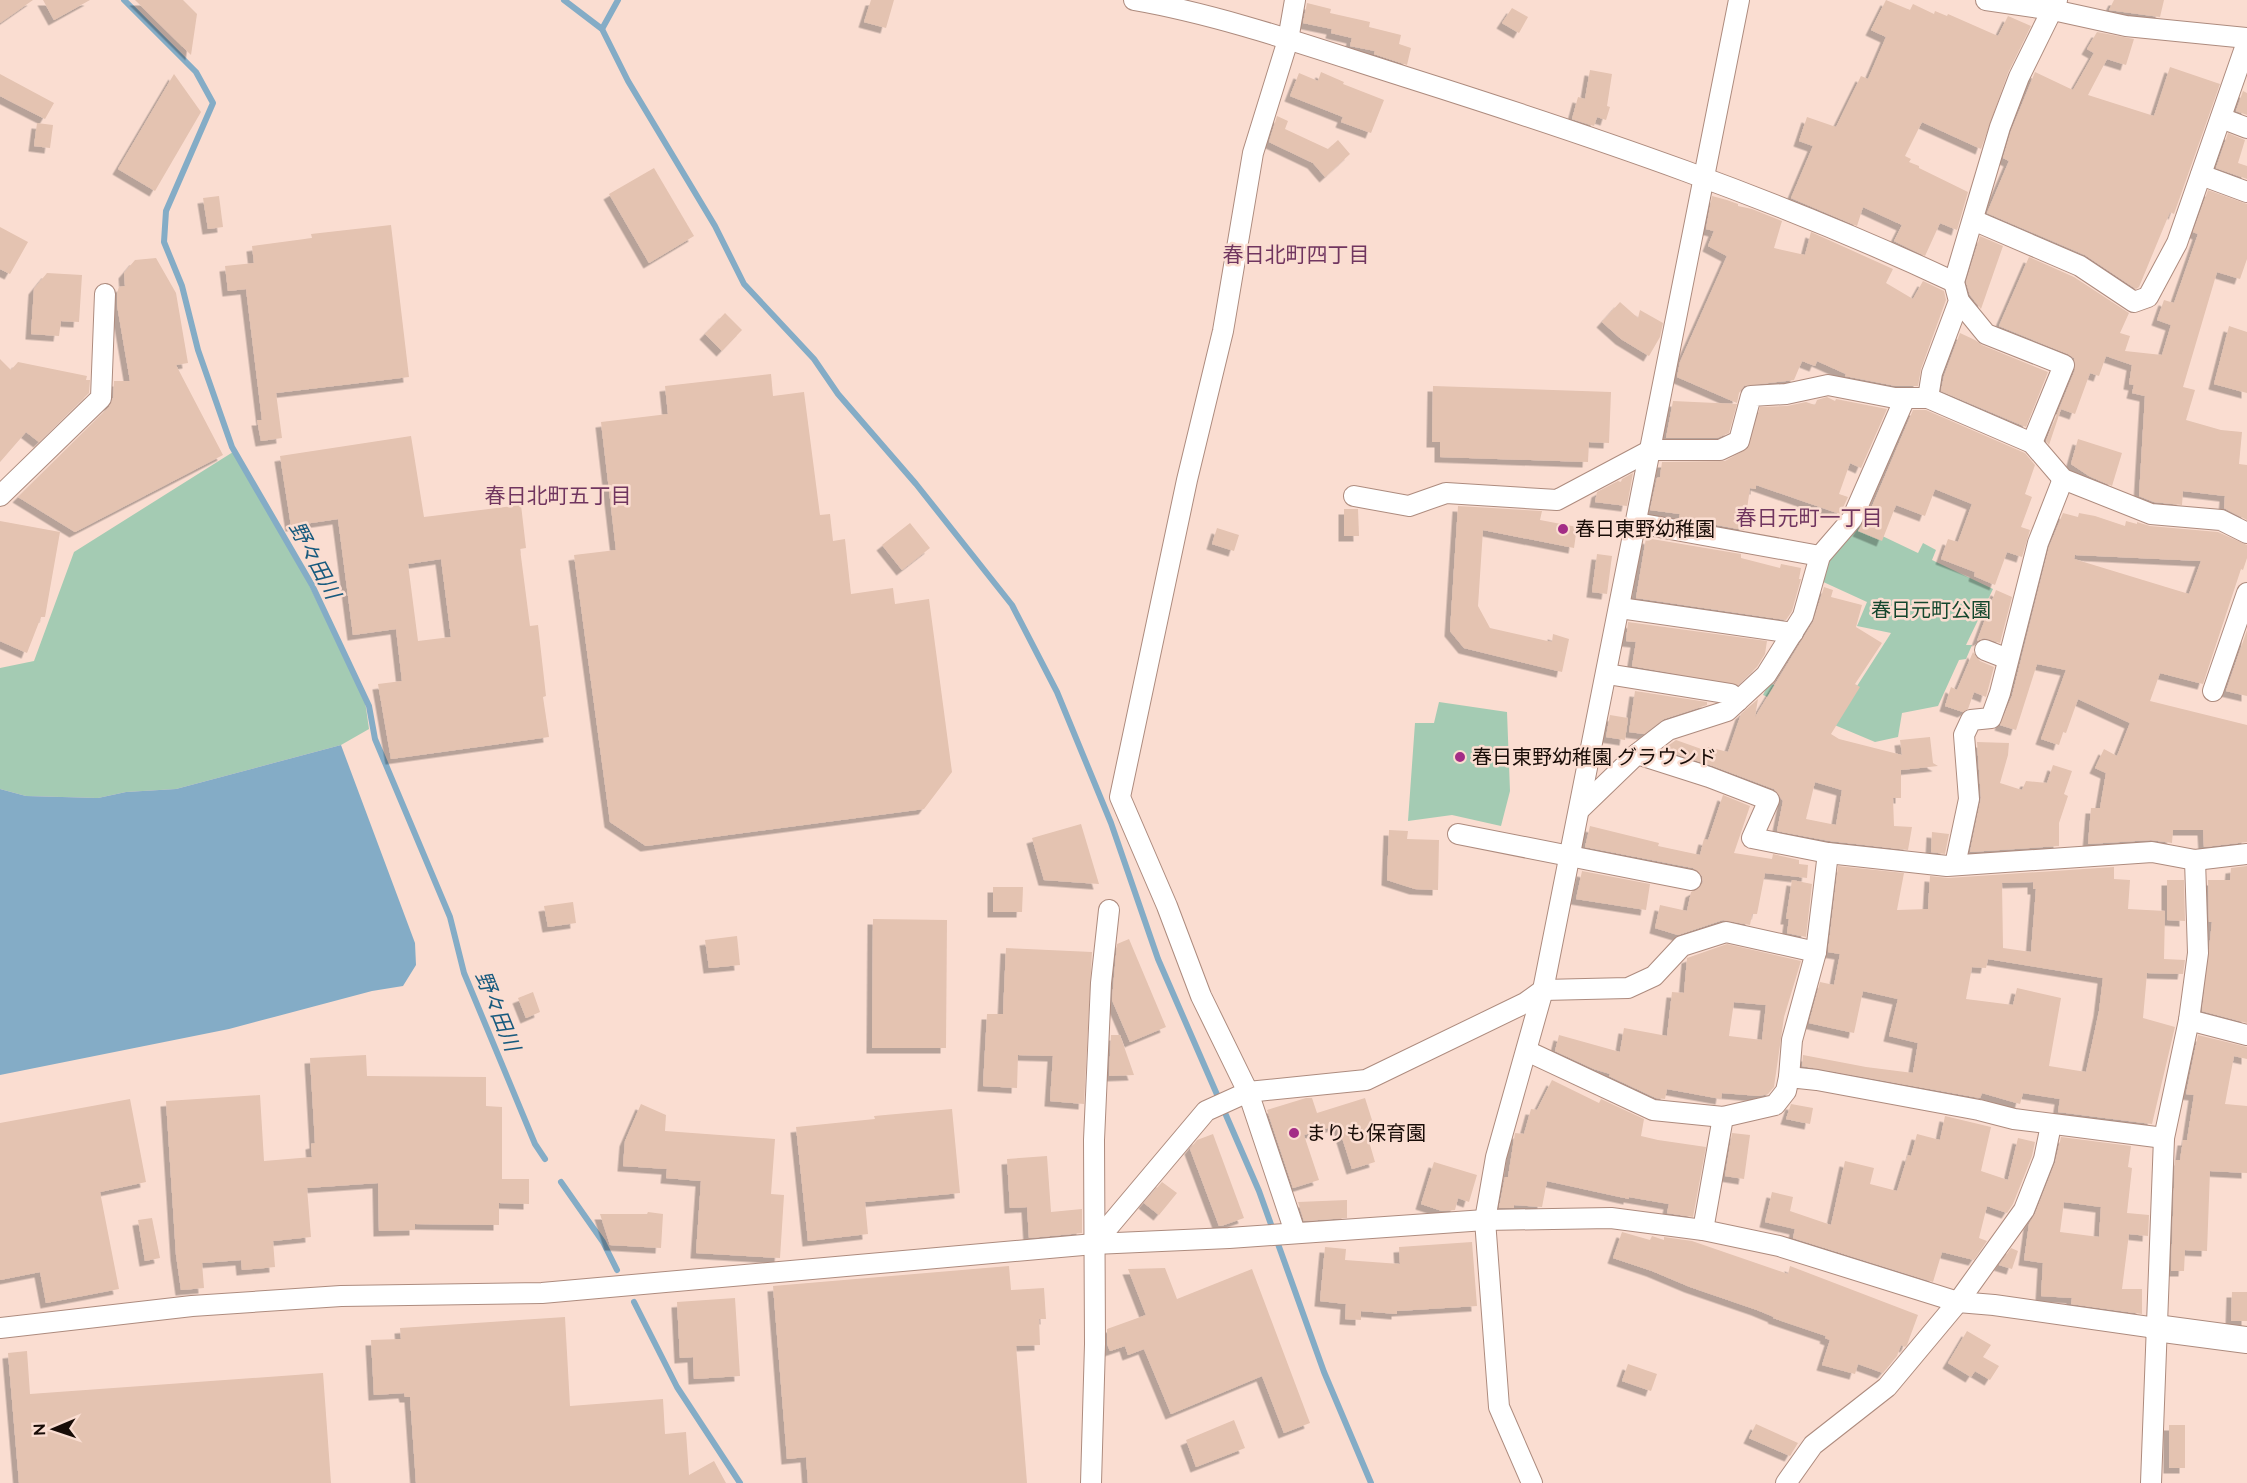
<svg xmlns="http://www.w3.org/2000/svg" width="2247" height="1483" font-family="Raleway,'Noto Sans JP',sans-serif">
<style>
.green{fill:#a4cbb3}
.water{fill:#84acc6}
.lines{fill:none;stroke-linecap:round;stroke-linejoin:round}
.stream{stroke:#84acc6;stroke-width:6}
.building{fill:#e4c3b1;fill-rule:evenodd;filter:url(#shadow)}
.minor-casing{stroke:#ad8b7e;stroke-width:22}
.tertiary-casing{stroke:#ad8b7e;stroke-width:28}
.minor{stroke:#fff;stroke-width:20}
.tertiary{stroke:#fff;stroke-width:26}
.poi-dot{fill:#a32d86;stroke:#faddd1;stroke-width:2}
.labels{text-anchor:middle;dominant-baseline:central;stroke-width:5;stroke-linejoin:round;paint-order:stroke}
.poi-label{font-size:20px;fill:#180c07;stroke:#faddd1;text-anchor:start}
.park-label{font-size:20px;fill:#13462d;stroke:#faddd1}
.neighbourhood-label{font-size:21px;fill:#70355f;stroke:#faddd1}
.water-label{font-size:21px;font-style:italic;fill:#175a7e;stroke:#faddd1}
</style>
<defs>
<filter id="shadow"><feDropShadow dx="-5.5" dy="5.5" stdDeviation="0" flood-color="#0004"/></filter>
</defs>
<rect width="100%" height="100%" fill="#faddd1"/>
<g class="green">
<path d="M233 452 297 560 365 701 369 729 341 745 176 789 126 792 98 798 26 796 0 789V668L34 661 74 552Z"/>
<path d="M1855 523 1918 553 1923 543 1936 550 1932 560 1993 589 1966 645H1972L1966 659 1959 660 1938 706 1902 713 1898 737 1875 742 1763 695 1769 683 1841 711 1891 633 1857 626 1867 602 1819 580 1827 561 1846 542Z"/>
<path d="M1439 702 1507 712 1510 791 1501 826 1452 815 1408 821 1415 723H1434Z"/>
</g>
<path class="water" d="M341 745 415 943 416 965 403 986 372 991 229 1029 0 1075V789L26 796 98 798 126 792 176 789Z"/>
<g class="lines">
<g class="stream">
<path d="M124 0 196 72 213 103 166 211 164 242 182 286 198 350 232 447 312 585 369 706 375 739 450 917 464 973 535 1144 545 1159"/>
<path d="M564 0 602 29 628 81 715 226 744 284 814 359 838 394 916 484 1012 605 1057 692 1111 823 1158 959 1259 1191 1324 1372 1371 1483"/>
<path d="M602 29 618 0"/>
<path d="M561 1182 603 1242 617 1270"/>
<path d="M634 1302 677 1387 740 1483"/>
</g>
</g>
<g class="building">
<path d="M0 0H33L0 23Z"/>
<path d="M43 0H90L54 20Z"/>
<path d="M135 0H183L197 14 191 55Z"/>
<path d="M871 0H894L886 28 864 22Z"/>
<path d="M1886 0 1910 10 1913 4 1934 14 1935 11 1947 16 1948 14 1998 36 2008 16 2031 26 2008 73 1981 149 1922 122 1905 156 1911 159 1909 162 1919 166V168L1968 192 1957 230 1940 223 1925 256 1894 241 1902 225 1863 207 1857 226 1791 198 1813 146 1799 141 1807 117 1836 127 1861 76 1868 79 1886 37 1871 30Z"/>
<path d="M2114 0H2164L2160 17 2109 10Z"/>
<path d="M1307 3 1331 9 1330 13 1370 22 1369 27 1401 35 1399 44 1411 48 1407 65 1374 54 1375 51 1350 46 1352 38 1331 33 1332 29 1303 23Z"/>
<path d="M1512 8 1528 17 1519 33 1502 23Z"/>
<path d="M2097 32 2134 39 2126 65 2107 59 2088 95 2154 116 2170 67 2220 84 2174 214 2170 212 2139 287 2136 289 2085 255 1987 213 2009 161 2003 158 2011 131 2035 72 2073 90 2094 53 2087 49Z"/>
<path d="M1590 70 1612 74 1607 106 1610 107 1606 120 1597 117 1594 126 1572 119 1578 97 1585 99Z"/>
<path d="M1321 72 1344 82 1343 84 1384 100 1371 133 1341 122 1343 117 1290 96 1299 73 1318 81Z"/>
<path d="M0 74 54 103 45 119 0 96Z"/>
<path d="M174 74 201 112 155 191 118 169Z"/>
<path d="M2243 91 2247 93V115L2236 111Z"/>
<path d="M1277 116 1288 121 1285 129 1328 149 1338 140 1350 154 1325 177 1313 163 1269 142Z"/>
<path d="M37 123 53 125 50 148 34 146Z"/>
<path d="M2228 133 2245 140 2238 163 2247 166V179L2216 168Z"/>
<path d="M654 168 694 236 649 263 609 194Z"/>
<path d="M2208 190 2247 204V259L2240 279 2217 272 2183 387 2195 390 2186 420 2221 430 2242 432 2239 464 2247 465V520L2224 508 2225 496 2183 491 2182 505 2154 502 2139 496 2145 396 2132 393 2134 385 2129 384 2132 365 2106 356 2099 376 2090 373 2075 414 2061 409 2049 445 2046 441 2075 370 2074 358 2068 354 1999 326 2029 257 2074 277 2129 313 2120 333 2130 336 2125 351 2162 355 2171 325 2157 320 2164 300 2174 303 2198 234 2193 232Z"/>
<path d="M219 196 223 227 208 229 203 198Z"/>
<path d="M1712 196 1727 200 1738 204V206L1752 209 1782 221 1774 248 1805 255 1811 232 1893 269 1886 283 1913 299 1923 281 1944 291 1946 300 1921 369 1918 386H1896L1845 376 1846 374 1817 361 1815 366 1802 361 1794 380 1744 386 1739 393 1737 403 1677 377 1680 362 1727 256 1708 246 1714 231 1706 229Z"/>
<path d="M391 225 409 377 276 393 282 438 261 441 257 420H262L246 289 228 291 225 266 254 263 252 246 312 238 311 234Z"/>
<path d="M0 227 28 242 10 274 0 269Z"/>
<path d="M1980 236 2003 246 1981 309 1970 295 1966 282Z"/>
<path d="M156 258 176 293 188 363 176 365 223 455 75 532 18 497 109 407 113 398 114 381H130L117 305V293L119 287 125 286 124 273 135 260Z"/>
<path d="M47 273 82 275 79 322 61 321 59 336 31 334 34 289Z"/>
<path d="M1620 302 1638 318 1640 310 1663 323 1660 337 1649 356 1621 339 1602 322Z"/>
<path d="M725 313 742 330 722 351 705 334Z"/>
<path d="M2229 326 2247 332V393L2214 384Z"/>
<path d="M1960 333 1975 340 1982 345 2048 372 2026 427 1941 391 1944 376Z"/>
<path d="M0 359 11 370 18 362 87 376 86 380H90L89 393 39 442 26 432 0 462Z"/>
<path d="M771 374 773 396 804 392 820 515 830 514 833 541 845 539 851 594 893 588 895 604 929 599 952 772 924 809 646 846 610 822 574 555 616 550 601 422 668 414 665 386Z"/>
<path d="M1433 386 1611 392 1609 443 1589 442 1588 462 1440 457V442H1432Z"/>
<path d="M1827 397 1835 401 1836 399 1887 409 1861 468 1850 463 1839 494 1848 497 1840 514 1756 485V489L1750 488 1744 530 1679 518 1680 514 1650 510 1657 478 1660 477 1662 462 1725 461 1748 448 1760 407 1787 406 1806 402 1815 405 1817 400Z"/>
<path d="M1673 401 1737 404 1729 433 1717 438H1666Z"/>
<path d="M1913 410H1926L2025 453 2035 465 2025 494 2032 497 2021 527 2030 530 2022 557 2007 552 1995 585 1974 576 1975 572 1941 559 1948 539 1958 542 1972 504 1935 489 1925 516 1896 505 1882 541 1858 531 1873 504Z"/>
<path d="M411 436 424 517 521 505 526 548 520 549 530 626 538 625 546 696 543 697 549 737 391 759 378 684 402 681 396 629 353 635 338 519 291 526 280 456ZM441 559 451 637 418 641 408 564Z"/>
<path d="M2078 439 2122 453 2112 486 2089 476 2071 464Z"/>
<path d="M1633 473 1627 506 1595 502 1597 492 1618 481 1621 482 1622 479Z"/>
<path d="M1458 506 1542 511 1540 520 1577 527 1574 548 1483 530 1478 606 1490 628 1552 642 1553 634 1569 639 1562 672 1464 648 1450 631Z"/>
<path d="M1344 509H1358L1359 536H1344Z"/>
<path d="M2063 513 2078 517 2079 513 2095 516 2125 526 2126 521 2137 524V522L2150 526 2218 532 2247 545V558L2243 570 2241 569 2203 684 2160 673 2150 701 2247 725V842L2204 847 2203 830H2173L2172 843 2151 840 2088 844 2091 808H2100L2106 773 2095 768 2104 749 2117 756 2130 723 2078 699 2066 733 2063 732 2059 745 2041 739 2066 670 2037 664 2016 730 2000 725 2012 696 2049 547ZM2075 555 2201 561 2189 594 2074 559Z"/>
<path d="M0 521 60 532 45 617H41L27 653 0 641Z"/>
<path d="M910 523 930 548 902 570 882 545Z"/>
<path d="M1217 528 1239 535 1234 551 1212 544Z"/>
<path d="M1646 538 1741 554V558L1780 568 1781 564 1801 568 1799 579H1801L1792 611 1786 620 1636 598Z"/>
<path d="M1597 554 1612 556 1607 594 1592 592Z"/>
<path d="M1824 587 1833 590 1831 597 1862 605 1856 627 1882 643 1855 684 1860 687 1831 734 1839 739 1902 755 1900 740 1930 737 1933 763 1938 766 1901 770V798H1893L1894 826 1912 827 1908 850 1830 841 1777 831 1783 801 1774 789 1713 766 1662 750 1676 740 1707 751 1708 747 1728 752 1741 714 1758 699 1755 717 1813 622ZM1815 782 1842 790 1836 825 1806 819Z"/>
<path d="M1996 590 2012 597 2000 643 1984 638 1977 641Z"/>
<path d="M1628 622 1767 641 1765 654 1757 667 1738 685 1632 666 1636 642 1626 641Z"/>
<path d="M2247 630V696L2226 691Z"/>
<path d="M1973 652 1980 661 1994 667 1986 697 1974 692 1968 709 1963 712 1945 706 1951 687 1957 690Z"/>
<path d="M1635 691 1707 702V705L1664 719 1644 734 1629 732Z"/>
<path d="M1610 715 1628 718 1625 740 1606 737Z"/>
<path d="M1977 742 2009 743 2008 755 2000 783 2022 790 2026 781 2047 783 2053 765 2072 771 2064 794 2068 796 2059 823V846L1970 852 1981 798Z"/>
<path d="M1723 795 1750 806 1734 853 1772 859 1773 854 1799 860V864L1808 865 1807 878 1765 873 1757 914H1752L1750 925 1723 920 1678 935 1655 928 1660 905 1687 911 1691 892 1700 887 1703 882 1702 876 1693 868 1585 847 1590 826 1659 843 1658 846 1700 855 1704 839 1708 840Z"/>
<path d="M1081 824 1099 884 1044 880 1032 838Z"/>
<path d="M1389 830 1408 831 1407 839 1439 840 1438 890 1415 889 1387 880Z"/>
<path d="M1932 832 1949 834 1945 854 1931 852Z"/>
<path d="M1838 866 1904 873 1897 910 1928 909 1930 876 1948 878 2114 867V879L2130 880 2128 909 2165 911 2164 959 2185 960 2183 974 2147 973 2143 1018 2175 1027 2152 1124 2058 1112 2060 1099 2023 1093 2020 1104 1982 1093 1980 1098 1802 1066 1803 1055 1866 1067 1913 1073 1918 1043 1889 1036 1898 999 1863 991 1854 1033 1809 1023 1820 982 1834 985 1840 954 1828 952ZM2033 882V889H2036L2031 952 2003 948 2002 883ZM1988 959 2103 978 2099 1011 2086 1072 2049 1066 2061 998 2017 988 2013 1005 1966 999 1972 967 1986 968Z"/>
<path d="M2247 866V1023L2202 1011 2212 922H2209L2208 880H2230L2231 868Z"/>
<path d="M1582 871 1650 884 1646 910 1576 899Z"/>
<path d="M1792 880 1812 884 1806 937 1787 933 1789 919H1786Z"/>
<path d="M2167 880H2184L2185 921 2167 920Z"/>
<path d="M993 887H1023L1022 912H993Z"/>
<path d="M573 902 576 923 548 927 544 906Z"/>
<path d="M873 919 947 920 946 1048H872Z"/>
<path d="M737 936 740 965 709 968 705 940Z"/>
<path d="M1129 939 1166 1027 1130 1042 1112 1000 1117 944Z"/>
<path d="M1727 944 1801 961 1784 1017 1774 1087 1768 1094 1759 1096 1722 1093 1721 1099 1667 1089 1665 1099 1656 1098 1609 1076 1610 1074 1594 1069 1555 1051 1559 1035 1620 1052 1624 1028 1667 1036 1672 992 1684 993 1687 958ZM1734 1002 1766 1005 1762 1040 1729 1036Z"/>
<path d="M1006 948 1092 952 1084 1104 1050 1101 1053 1056 1018 1055 1017 1088 983 1086 987 1014H1003Z"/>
<path d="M533 992 540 1012 526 1018 518 998Z"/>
<path d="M1111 1035H1120L1134 1075 1109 1076Z"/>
<path d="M2198 1035 2247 1047V1059L2234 1056 2225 1104 2247 1106V1173L2210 1171 2207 1251 2185 1250 2184 1271H2171L2175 1160H2180L2183 1140H2187L2194 1095 2186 1094Z"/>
<path d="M366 1055 367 1076 486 1077V1106L502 1107V1179H529V1204L499 1203V1225L415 1224V1230L379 1231 378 1183 307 1188 311 1237 273 1241 275 1267 242 1270 241 1260 202 1263 204 1288 181 1290 176 1255 166 1101 260 1095 264 1161 312 1157 311 1144 315 1143 310 1058Z"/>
<path d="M1552 1080 1599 1103 1601 1099 1644 1119 1641 1136 1658 1140 1706 1147 1693 1217 1667 1213 1669 1204 1629 1197V1199L1547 1181 1542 1207 1514 1205V1208H1499L1505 1177H1508L1515 1133 1524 1134 1531 1109 1537 1110Z"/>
<path d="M1306 1098H1312L1317 1113 1365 1098 1377 1136 1368 1138 1375 1162 1352 1169 1338 1125 1304 1135 1319 1180 1293 1188 1267 1110Z"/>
<path d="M130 1099 146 1182 100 1192 119 1289 46 1303 40 1272 0 1280V1123Z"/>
<path d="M641 1104 666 1115 665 1131 775 1139 771 1194 784 1195 780 1258 696 1253 701 1181 666 1178 667 1169 623 1166 625 1141Z"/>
<path d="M1791 1104 1813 1108 1810 1124 1786 1119Z"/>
<path d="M952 1109 960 1193 865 1202 868 1234 808 1241 796 1127 875 1119 874 1116Z"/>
<path d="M1945 1116 1991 1127 1981 1171 2008 1180 2018 1138 2035 1142 2032 1156 2013 1204 2007 1213 1987 1206 1979 1238 1987 1241 1974 1260 1942 1252 1933 1282 1793 1238 1795 1229 1765 1222 1772 1192 1793 1197 1790 1211 1831 1225 1845 1161 1874 1168 1870 1184 1897 1191 1908 1155 1911 1156 1917 1134 1940 1140Z"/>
<path d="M1732 1133 1750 1135 1744 1179 1725 1176Z"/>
<path d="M1213 1134 1244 1218 1221 1226H1219L1190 1149 1197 1140Z"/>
<path d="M2061 1137 2131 1146 2128 1167 2132 1168 2127 1213 2149 1215 2148 1236 2129 1234 2122 1289H2142V1314L2071 1304 2072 1298 2041 1296 2043 1263 2024 1260 2029 1224 2035 1214 2055 1163ZM2064 1202 2101 1207 2099 1237 2060 1232Z"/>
<path d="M1047 1156 1051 1212 1082 1209V1233L1029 1238 1027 1207 1010 1208 1007 1159Z"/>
<path d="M1434 1162 1477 1175 1469 1202 1458 1198 1455 1210 1442 1211 1421 1204Z"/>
<path d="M1162 1182 1177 1193 1159 1215 1144 1203Z"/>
<path d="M1347 1200V1218L1304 1221 1298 1202Z"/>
<path d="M648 1212 663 1214 661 1248 610 1245 600 1214H647Z"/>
<path d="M152 1218 160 1258 145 1261 138 1220Z"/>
<path d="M1622 1232 1650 1240 1652 1236 1664 1240V1237L1692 1241 1788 1274 1790 1266 1918 1315 1907 1345 1905 1347 1901 1345 1897 1356 1883 1373 1858 1364 1855 1374 1822 1365 1830 1340 1825 1338 1826 1336 1773 1318 1774 1317 1757 1310 1690 1287 1652 1271 1613 1258Z"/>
<path d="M1472 1242 1477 1306 1397 1311V1314L1361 1311V1320L1345 1319 1346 1304 1320 1301 1325 1247 1346 1249 1345 1260 1400 1264 1399 1247Z"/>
<path d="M2011 1248 2018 1251 2012 1269 1999 1265Z"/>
<path d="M1009 1266 1011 1290 1044 1288 1046 1319H1039L1040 1345 1016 1346 1027 1483H808L806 1457 787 1459 773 1286Z"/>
<path d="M1165 1268 1177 1299 1252 1269 1310 1423 1284 1433 1262 1376 1171 1414 1144 1349 1128 1355 1125 1346 1110 1351 1107 1344V1329L1146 1315 1128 1269Z"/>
<path d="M2232 1292H2247V1321H2231Z"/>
<path d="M735 1298 740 1376 694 1379 693 1357 680 1358 677 1302Z"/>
<path d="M565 1317 570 1406 663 1399 665 1434 686 1432 689 1475 714 1461 726 1483H416L410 1397H405L404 1393 374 1395 371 1340 401 1339 400 1328Z"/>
<path d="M1967 1331 1991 1345 1983 1357 1999 1366 1990 1380 1975 1371 1971 1377 1948 1363Z"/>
<path d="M27 1351 30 1394 323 1373 331 1483H19L8 1353Z"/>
<path d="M1628 1364 1657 1374 1651 1391 1622 1381Z"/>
<path d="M1234 1420 1245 1448 1196 1467 1186 1440Z"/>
<path d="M1756 1424 1798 1443 1790 1456 1749 1438Z"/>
<rect x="2169" y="1425" width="16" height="43"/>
</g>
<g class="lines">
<g class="minor-casing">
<g id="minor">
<path d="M1134 0C1226 16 1320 50 1409 78 1595 137 1778 199 1954 282"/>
<path d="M1986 0 2053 10 2126 26 2247 38"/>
<path d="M2221 118 2247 128"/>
<path d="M2201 175 2247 192"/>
<path d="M1973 220 2080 266 2134 302 2148 297 2177 243 2247 42"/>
<path d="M1959 301 1986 334 2064 365 2032 443"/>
<path d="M1928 398 1932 373 1959 301 1954 282 2000 127 2019 77 2057 0"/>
<path d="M0 496 101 398 105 294"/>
<path d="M1354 496 1409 506 1446 493 1557 500 1651 450H1720L1739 441 1751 396 1786 394 1828 385 1895 398H1928L2032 443 2063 479 2151 514 2221 520 2247 533"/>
<path d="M1637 523 1820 556"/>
<path d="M1620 608 1793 633"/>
<path d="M1985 650 2008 659"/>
<path d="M1607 674 1731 694 1738 701"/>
<path d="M2213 691 2247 593"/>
<path d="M1637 754 1709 777 1769 800 1752 838 1828 853 1947 866 2152 852 2195 860 2247 854"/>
<path d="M1581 808 1637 754 1668 730 1727 711 1766 675 1803 616 1820 556 1852 519 1905 398"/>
<path d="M1458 834 1691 880"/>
<path d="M1955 865 1969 799 1964 735 1971 720 1991 718 2000 693 2038 543 2063 479"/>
<path d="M2189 1020 2247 1035"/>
<path d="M1527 1051 1653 1110 1723 1117 1775 1105 1786 1091 1789 1077 1817 1080 1979 1110 2014 1119 2164 1138"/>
<path d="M1789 1077 1792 1040 1816 952 1828 853"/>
<path d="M1703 1230 1723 1117"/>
<path d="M1295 1232 1248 1092 1201 996 1167 906 1120 797 1187 480 1223 331 1253 153 1288 40 1295 0"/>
<path d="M1094 1244 1206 1111 1248 1092 1366 1080 1525 1003 1543 990 1628 988 1654 976 1682 946 1726 932 1816 952"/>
<path d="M0 1328 192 1306 341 1296 542 1293 1094 1244 1229 1238 1485 1220 1611 1218 1703 1230 1779 1246 1958 1302 1994 1305 2156 1328"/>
<path d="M1091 1483 1095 1344 1094 1140 1101 983 1109 910"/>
<path d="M1532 1483 1499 1407 1485 1220 1496 1157 1543 990 1739 0"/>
<path d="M1786 1483 1813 1445 1887 1387 1958 1302 2024 1210 2044 1159 2051 1125"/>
<path d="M2151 1483 2164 1138 2189 1020 2198 953 2195 860"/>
</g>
</g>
<g class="tertiary-casing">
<path id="tertiary" d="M2156 1328 2247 1340"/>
</g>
<use href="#minor" class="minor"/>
<use href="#tertiary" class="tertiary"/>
</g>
<g class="poi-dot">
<circle cx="1563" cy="529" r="6"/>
<circle cx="1460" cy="757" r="6"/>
<circle cx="1294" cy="1133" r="6"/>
</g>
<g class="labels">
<g class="poi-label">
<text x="1575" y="529">春日東野幼稚園</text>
<text x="1472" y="757">春日東野幼稚園 グラウンド</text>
<text x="1306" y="1133">まりも保育園</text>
</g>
<g class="park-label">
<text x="1931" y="610">春日元町公園</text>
</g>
<g class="neighbourhood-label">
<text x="1296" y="254">春日北町四丁目</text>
<text x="558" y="495">春日北町五丁目</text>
<text x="1809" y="517">春日元町一丁目</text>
</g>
<g class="water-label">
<text transform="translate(315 560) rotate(62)">野々田川</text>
<text transform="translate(498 1011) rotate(68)">野々田川</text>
</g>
</g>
<g transform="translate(54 1429) rotate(268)" stroke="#faddd1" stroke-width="4.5" paint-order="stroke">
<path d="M0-4.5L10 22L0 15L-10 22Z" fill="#180c07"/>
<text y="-9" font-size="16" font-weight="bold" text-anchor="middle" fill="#180c07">N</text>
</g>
</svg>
